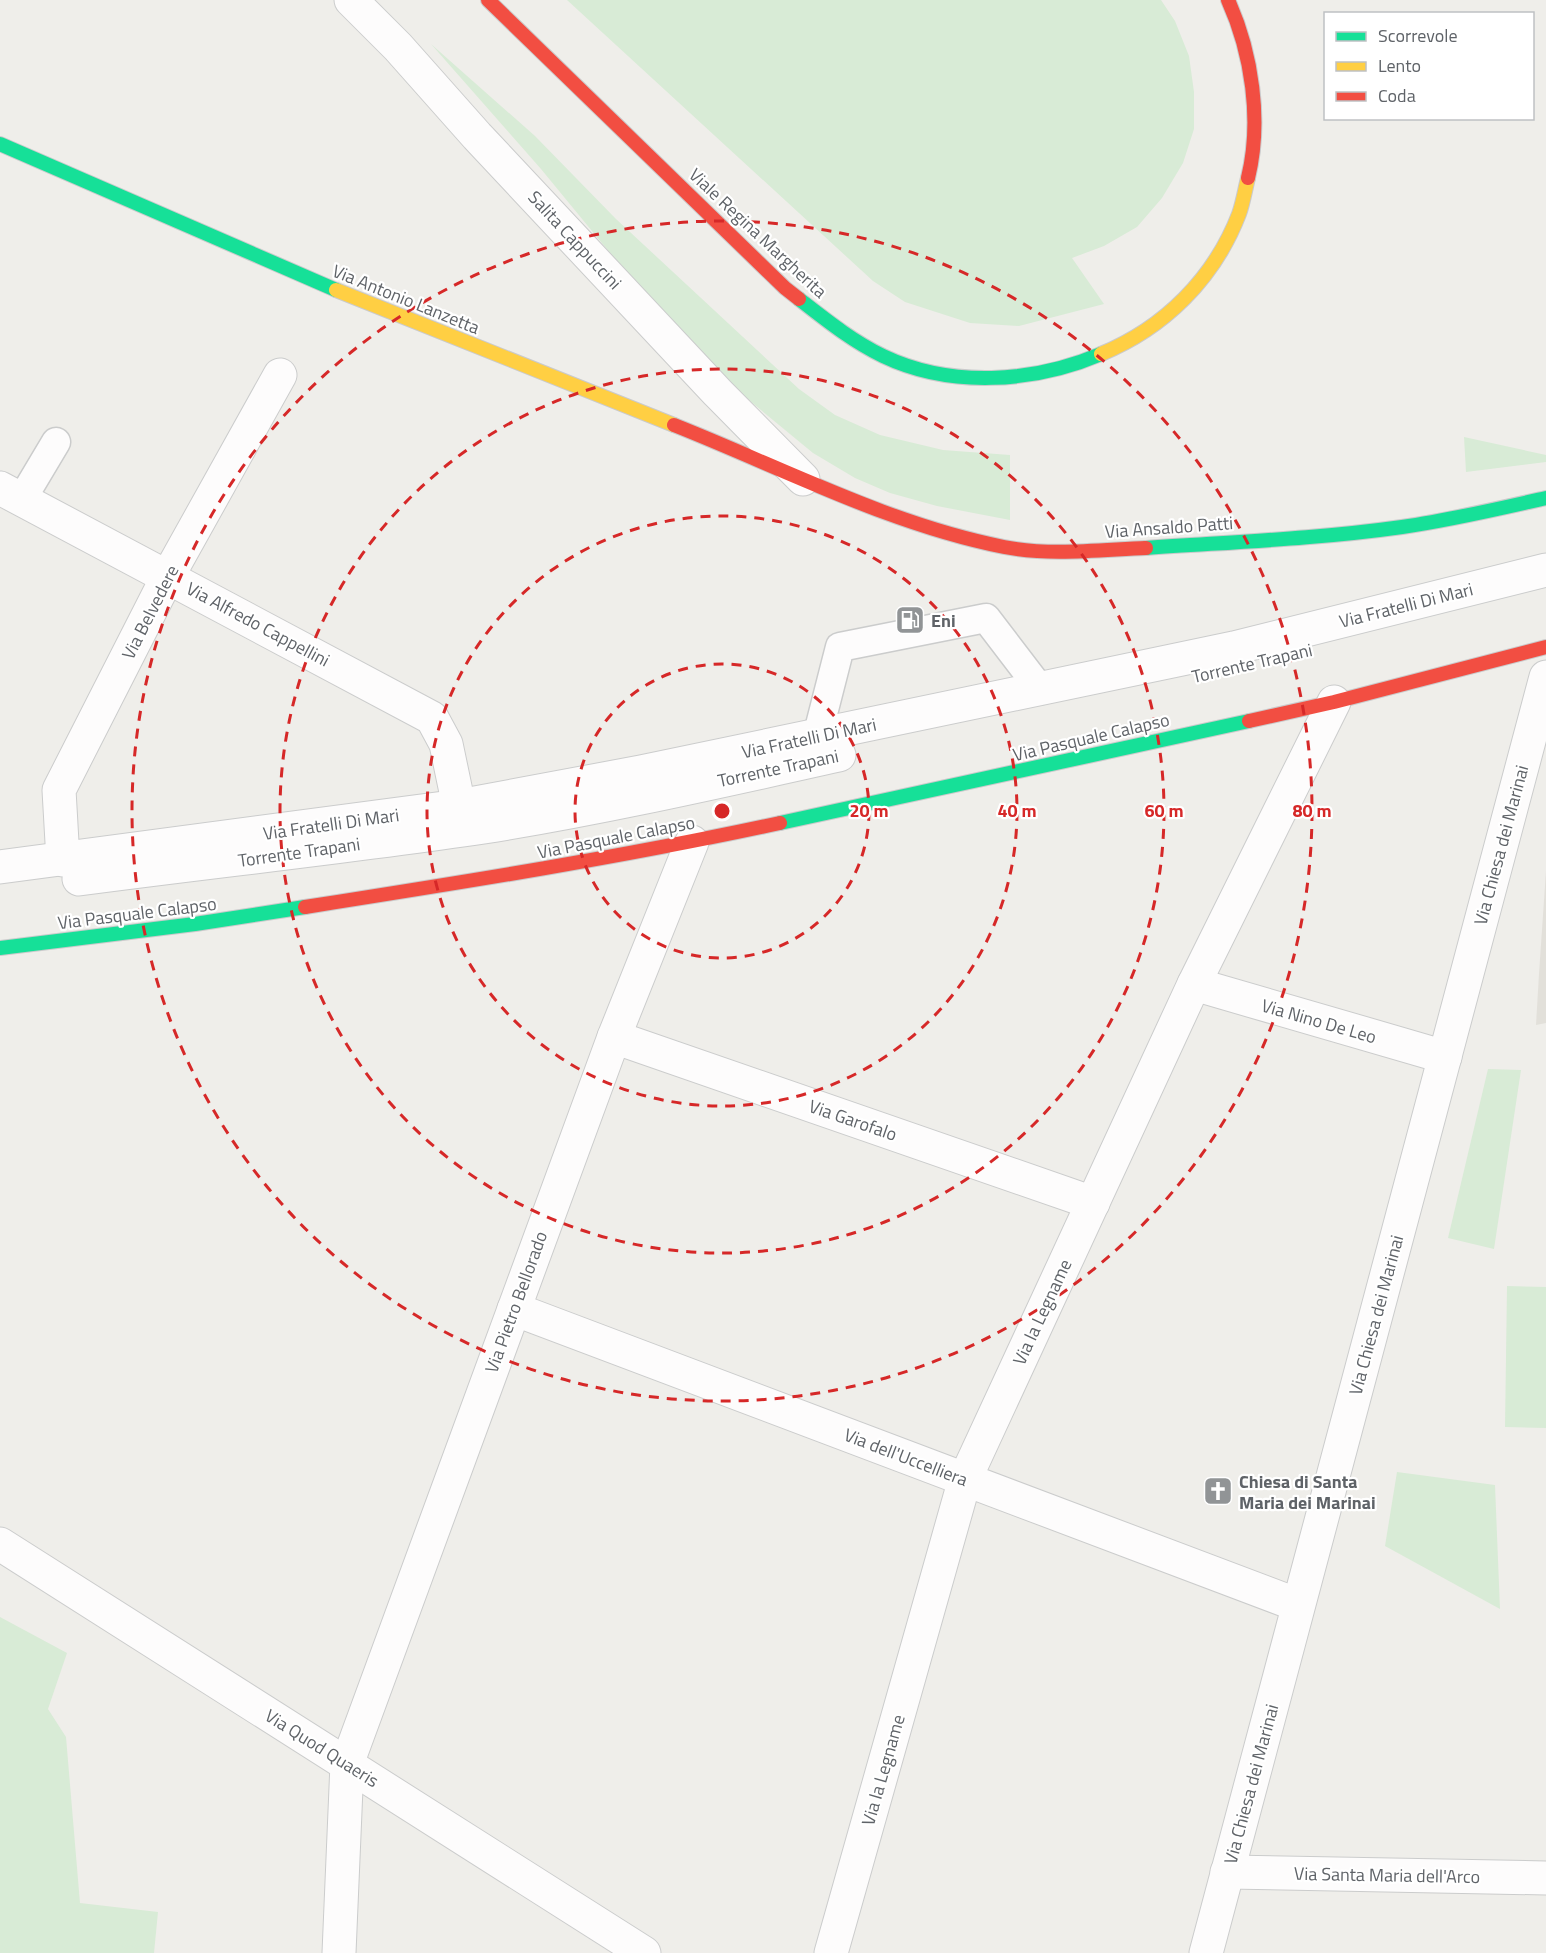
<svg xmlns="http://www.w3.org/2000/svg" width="1546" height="1953" font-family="'Titillium Web',sans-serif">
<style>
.education{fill:#e2e0da}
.green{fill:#d8ebd6}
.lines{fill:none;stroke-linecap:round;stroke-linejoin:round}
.lane-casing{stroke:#cbcccc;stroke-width:31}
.street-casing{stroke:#cbcccc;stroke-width:35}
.fast-casing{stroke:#cacacb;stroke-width:16}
.slow-casing{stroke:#cacacb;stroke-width:16}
.jam-casing{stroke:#cacacb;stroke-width:16}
.lane{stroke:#fdfcfc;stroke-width:28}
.street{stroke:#fdfcfc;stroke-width:33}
.fast{stroke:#16e098;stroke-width:14}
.slow{stroke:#ffcf43;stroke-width:14}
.jam{stroke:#f24e42;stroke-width:14}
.ring{fill:none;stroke:#d62828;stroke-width:3;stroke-dasharray:10 8}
.labels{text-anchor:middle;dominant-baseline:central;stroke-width:4.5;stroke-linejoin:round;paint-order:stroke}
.street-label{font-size:18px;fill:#5f6368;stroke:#fff}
.poi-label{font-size:18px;font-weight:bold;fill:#5f6368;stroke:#fff;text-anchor:start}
.centre{fill:#d62828;stroke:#fff;stroke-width:3}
.ring-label{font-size:18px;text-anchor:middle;font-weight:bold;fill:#d62828;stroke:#fff;stroke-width:4.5;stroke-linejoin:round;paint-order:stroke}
</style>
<rect width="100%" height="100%" fill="#efeeea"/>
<path class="education" d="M1546 871V1023L1536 1025 1539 974Z"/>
<g class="green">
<path d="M567 0H1161L1175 21 1189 56 1194 92V129L1183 163 1162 198 1137 227 1104 246 1072 258 1104 304 1019 326 970 323 905 302 873 281Z"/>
<path d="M431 44 535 136 616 219 799 389 835 415 880 435 943 450 1010 455V520L937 506 890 493 855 478 813 453 739 392 638 287 541 169Z"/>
<path d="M1464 437 1546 455V462L1466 472Z"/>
<path d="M1488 1069 1521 1070 1494 1249 1448 1238Z"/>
<path d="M1507 1286 1546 1287V1428L1505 1427Z"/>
<path d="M1397 1472 1495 1485 1500 1609 1385 1546Z"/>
<path d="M0 1617 67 1653 48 1709 66 1737 80 1903 158 1912 154 1953H0Z"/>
</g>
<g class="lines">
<g class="lane-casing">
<g id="lane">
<path d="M22 499 56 442"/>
<path d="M817 737 840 647 986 618 1041 690"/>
</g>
</g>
<g class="street-casing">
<g id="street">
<path d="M351 0 398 47 477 136 717 392 803 479"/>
<path d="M0 488 432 718 446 744 459 806"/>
<path d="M63 860 59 790 168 576 280 375"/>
<path d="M0 867 459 806 641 772 1234 648 1546 570"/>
<path d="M79 879C214 861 349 847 484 827 603 808 721 781 839 755"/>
<path d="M1194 984 1445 1057"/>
<path d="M614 1037 1093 1203"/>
<path d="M514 1309 1298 1605"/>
<path d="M0 1544 644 1953"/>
<path d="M1227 1872 1546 1878"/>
<path d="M339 1953 347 1764 614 1037 692 842"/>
<path d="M831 1953 965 1479 1194 984 1334 702"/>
<path d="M1206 1953 1546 677"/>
</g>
</g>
<g class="fast-casing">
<g id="fast">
<path d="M0 144 336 290"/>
<path d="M799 299C826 320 852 341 883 356 950 388 1033 383 1101 354"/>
<path d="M1146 548C1231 542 1317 539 1402 527 1451 520 1498 509 1546 498"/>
<path d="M780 823 1249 721"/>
<path d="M0 948 195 924 305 907"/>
</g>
</g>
<g class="slow-casing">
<g id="slow">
<path d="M336 290 674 425"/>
<path d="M1101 354C1164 328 1214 279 1239 214 1243 203 1245 190 1248 178"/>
</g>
</g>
<g class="jam-casing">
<g id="jam">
<path d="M488 0 785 288 799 299"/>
<path d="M1228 0C1252 53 1262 121 1248 178"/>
<path d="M674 425C783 468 888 524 1004 547 1050 556 1099 550 1146 548"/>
<path d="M1249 721 1334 702 1546 647"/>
<path d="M305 907C464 882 623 857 780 823"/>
</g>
</g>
<use href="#lane" class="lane"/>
<use href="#street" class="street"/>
<use href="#fast" class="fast"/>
<use href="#slow" class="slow"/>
<use href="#jam" class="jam"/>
</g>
<g class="ring">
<circle cx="722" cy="811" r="147"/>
<circle cx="722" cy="811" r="295"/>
<circle cx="722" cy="811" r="442"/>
<circle cx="722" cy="811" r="590"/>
</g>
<defs>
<g id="fuel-square" transform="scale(1.5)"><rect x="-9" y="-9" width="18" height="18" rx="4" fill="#919496" stroke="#fff"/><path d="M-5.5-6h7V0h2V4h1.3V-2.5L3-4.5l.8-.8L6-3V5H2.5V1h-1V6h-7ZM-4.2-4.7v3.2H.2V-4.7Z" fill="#fff"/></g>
<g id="church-square" transform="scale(1.5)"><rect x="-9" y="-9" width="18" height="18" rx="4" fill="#919496" stroke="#fff"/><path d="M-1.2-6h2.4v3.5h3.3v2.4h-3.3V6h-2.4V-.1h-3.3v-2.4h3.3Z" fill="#fff"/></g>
</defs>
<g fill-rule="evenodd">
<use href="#fuel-square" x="910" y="620"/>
<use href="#church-square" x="1218" y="1491"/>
</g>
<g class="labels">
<g class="street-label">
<text transform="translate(758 233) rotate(43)">Viale Regina Margherita</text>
<text transform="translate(575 240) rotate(47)">Salita Cappuccini</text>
<text transform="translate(406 299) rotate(22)">Via Antonio Lanzetta</text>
<text transform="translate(1169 527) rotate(-4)">Via Ansaldo Patti</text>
<text transform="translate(1406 605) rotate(-14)">Via Fratelli Di Mari</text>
<text transform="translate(150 612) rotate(-63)">Via Belvedere</text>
<text transform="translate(258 624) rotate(28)">Via Alfredo Cappellini</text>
<text transform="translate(1252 663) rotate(-13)">Torrente Trapani</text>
<text transform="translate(1091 737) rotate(-13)">Via Pasquale Calapso</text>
<text transform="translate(809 738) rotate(-12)">Via Fratelli Di Mari</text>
<text transform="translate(778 768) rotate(-12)">Torrente Trapani</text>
<text transform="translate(331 824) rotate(-8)">Via Fratelli Di Mari</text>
<text transform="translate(616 837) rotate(-11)">Via Pasquale Calapso</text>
<text transform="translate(1501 845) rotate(-75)">Via Chiesa dei Marinai</text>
<text transform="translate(299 852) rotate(-8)">Torrente Trapani</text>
<text transform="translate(137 913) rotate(-7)">Via Pasquale Calapso</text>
<text transform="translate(1319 1021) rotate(16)">Via Nino De Leo</text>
<text transform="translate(853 1120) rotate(19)">Via Garofalo</text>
<text transform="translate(516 1302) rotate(-70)">Via Pietro Bellorado</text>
<text transform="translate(1042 1312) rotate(-65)">Via la Legname</text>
<text transform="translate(1376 1315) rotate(-75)">Via Chiesa dei Marinai</text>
<text transform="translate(906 1457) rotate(21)">Via dell'Uccelliera</text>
<text transform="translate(322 1748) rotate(32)">Via Quod Quaeris</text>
<text transform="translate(883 1770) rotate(-74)">Via la Legname</text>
<text transform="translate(1251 1784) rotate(-75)">Via Chiesa dei Marinai</text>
<text transform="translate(1387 1875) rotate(1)">Via Santa Maria dell'Arco</text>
</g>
<g class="poi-label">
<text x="931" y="620">Eni</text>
<text x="1239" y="1481">Chiesa di Santa<tspan x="1239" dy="21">Maria dei Marinai</tspan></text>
</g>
</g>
<circle cx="722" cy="811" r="9" class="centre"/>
<g class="ring-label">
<text x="869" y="817">20 m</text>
<text x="1017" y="817">40 m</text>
<text x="1164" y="817">60 m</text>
<text x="1312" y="817">80 m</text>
</g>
<rect x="1324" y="12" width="210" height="108" fill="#ffffff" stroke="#bfc1c3" stroke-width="1.5"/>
<rect x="1336" y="32" width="30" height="9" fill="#16e098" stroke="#bfc1c3" stroke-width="1.5"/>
<text x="1378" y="42" font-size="18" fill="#5f6368">Scorrevole</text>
<rect x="1336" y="62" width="30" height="9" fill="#ffcf43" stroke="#bfc1c3" stroke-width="1.5"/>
<text x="1378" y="72" font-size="18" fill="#5f6368">Lento</text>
<rect x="1336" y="92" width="30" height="9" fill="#f24e42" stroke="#bfc1c3" stroke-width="1.5"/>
<text x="1378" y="102" font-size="18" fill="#5f6368">Coda</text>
</svg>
